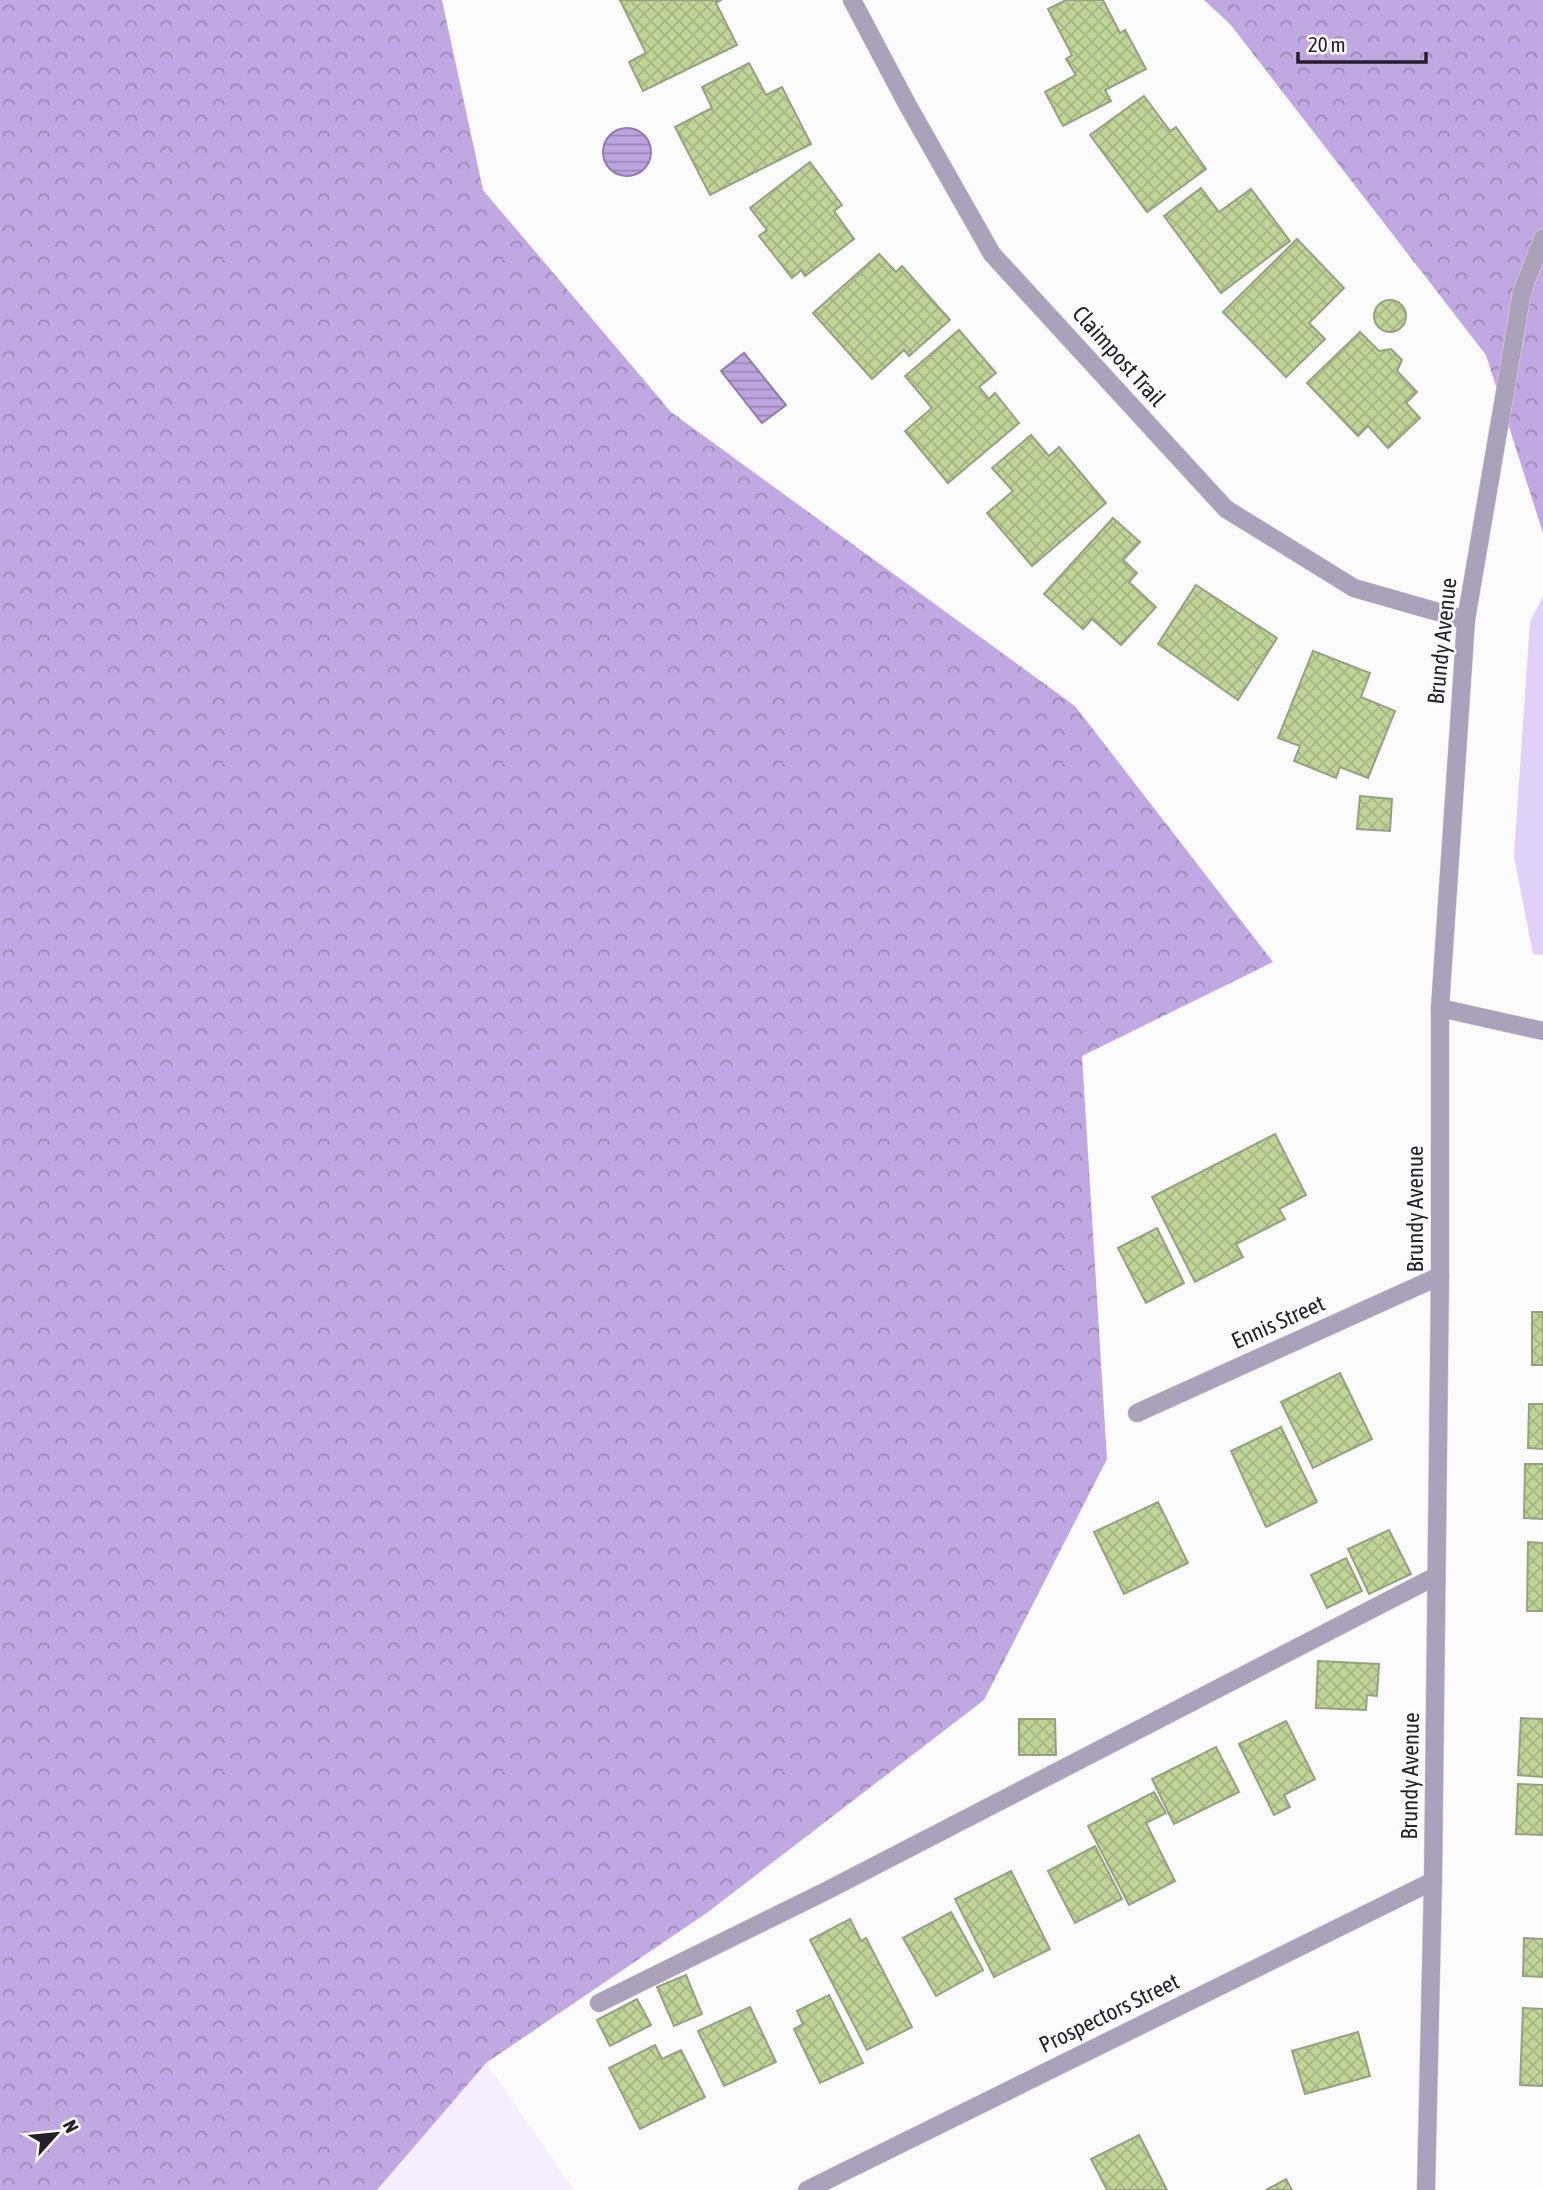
<svg xmlns="http://www.w3.org/2000/svg" width="1543" height="2190" font-family="'Asap Condensed',sans-serif">
<style>
.built{fill:#f4eefe}
.green{fill:#e0d1f9}
.forest{fill:url(#forest-crowns)}
.water{fill:url(#water-rules);stroke:#8f7da9;stroke-width:2}
.building{fill:url(#building-cross-hatch);stroke:#96a182;stroke-width:2}
.lines{fill:none;stroke-linecap:round;stroke-linejoin:round}
.minor-casing{stroke:#d9d8da;stroke-width:19}
.minor{stroke:#aaa1ba;stroke-width:18}
.labels{text-anchor:middle;dominant-baseline:central;stroke-width:5;stroke-linejoin:round;paint-order:stroke}
.street-label{font-size:23px;fill:#25202c;stroke:#fff}
</style>
<defs>
<pattern id="forest-crowns" width="20" height="18" patternUnits="userSpaceOnUse" patternTransform="scale(1.75)"><rect width="20" height="18" fill="#c0a9e2"/><path d="M2 6a3 3 0 1 1 6 0M12 15a3 3 0 1 1 6 0" fill="none" stroke="#9c89b7"/></pattern>
<pattern id="water-rules" width="6" height="5" patternUnits="userSpaceOnUse" patternTransform="scale(1.75)"><rect width="6" height="5" fill="#bca5de"/><path d="M0 2.5h6" fill="none" stroke="#9986b4"/></pattern>
<pattern id="building-cross-hatch" width="8" height="8" patternUnits="userSpaceOnUse" patternTransform="scale(1.75)"><rect width="8" height="8" fill="#c0d497"/><path d="M0 0l8 8M0 8l8-8" fill="none" stroke="#a5b682"/></pattern>
</defs>
<rect width="100%" height="100%" fill="#fbfbfb"/>
<path class="built" d="M486 2063 574 2190H377Z"/>
<path class="green" d="M1543 596V955L1533 954 1514 856 1530 622Z"/>
<g class="forest">
<path d="M0 0H442L483 190 671 412 1075 706 1273 962 1082 1056 1107 1459 984 1700 708 1912 486 2063 377 2190H0Z"/>
<path d="M1204 0H1543V533L1486 355 1230 24Z"/>
</g>
<g class="water">
<circle cx="627" cy="152" r="24"/>
<path d="M744 353 786 405 762 423 721 371Z"/>
</g>
<g class="building">
<path d="M620 0H721L716 3 737 45 643 91 629 62 646 53Z"/>
<path d="M1066 0H1103L1120 33 1125 30 1146 69 1105 90 1111 101 1063 126 1045 92 1076 75 1066 59 1072 55 1048 9Z"/>
<path d="M749 63 766 95 782 87 811 144 710 195 675 127 712 108 702 87Z"/>
<path d="M1144 96 1170 131 1176 127 1206 169 1147 212 1090 135Z"/>
<path d="M810 162 842 205 834 211 854 239 805 276 801 270 792 278 759 236 767 230 750 208Z"/>
<path d="M1201 188 1219 212 1251 189 1290 241 1221 293 1164 216Z"/>
<path d="M1297 239 1344 288 1309 323 1325 339 1286 377 1223 312Z"/>
<path d="M879 254 896 272 902 266 950 320 909 356 904 350 872 379 813 313Z"/>
<circle cx="1390" cy="316" r="16"/>
<path d="M959 330 996 373 979 387 989 399 995 393 1019 423 948 483 905 431 932 408 905 376Z"/>
<path d="M1360 332 1379 351 1391 349 1402 360 1397 371 1417 392 1406 403 1420 418 1388 448 1368 426 1358 436 1307 383Z"/>
<path d="M1031 435 1049 456 1059 447 1106 503 1032 566 987 513 1013 491 992 468Z"/>
<path d="M1113 518 1140 542 1123 560 1137 573 1129 582 1156 607 1121 645 1092 619 1083 629 1044 594Z"/>
<path d="M1196 585 1277 638 1238 700 1158 644Z"/>
<path d="M1313 651 1370 673 1361 697 1395 711 1368 778 1340 767 1336 778 1294 761 1300 746 1278 738Z"/>
<path d="M1360 796 1392 799 1390 831 1357 829Z"/>
<path d="M1275 1134 1306 1195 1279 1209 1285 1219 1236 1244 1243 1257 1195 1282 1152 1197Z"/>
<path d="M1157 1228 1184 1283 1146 1303 1118 1248Z"/>
<rect x="1532" y="1312" width="11" height="53"/>
<path d="M1340 1373 1372 1439 1313 1468 1281 1402Z"/>
<path d="M1529 1404H1543V1449L1528 1448Z"/>
<path d="M1281 1427 1317 1502 1266 1527 1231 1451Z"/>
<path d="M1525 1464H1543V1519L1524 1518Z"/>
<path d="M1158 1502 1188 1563 1124 1594 1094 1532Z"/>
<path d="M1389 1530 1411 1574 1369 1594 1348 1549Z"/>
<path d="M1528 1542 1543 1543V1611H1527Z"/>
<path d="M1346 1558 1362 1591 1327 1608 1311 1575Z"/>
<path d="M1318 1661 1379 1664 1377 1696 1367 1695 1366 1710 1316 1708Z"/>
<path d="M1521 1718 1543 1719V1777L1518 1775Z"/>
<path d="M1019 1719H1055L1056 1755H1019Z"/>
<path d="M1286 1721 1315 1779 1284 1795 1290 1807 1274 1815 1239 1744Z"/>
<path d="M1216 1747 1239 1792 1174 1824 1152 1779Z"/>
<path d="M1518 1784 1543 1785V1835L1516 1834Z"/>
<path d="M1154 1792 1166 1813 1146 1823 1175 1881 1129 1905 1088 1826Z"/>
<path d="M1095 1846 1122 1899 1075 1923 1048 1871Z"/>
<path d="M1011 1871 1050 1949 994 1977 955 1899Z"/>
<path d="M951 1912 983 1970 936 1996 903 1938Z"/>
<path d="M850 1919 861 1941 866 1938 912 2027 867 2050 810 1940Z"/>
<path d="M1524 1938 1543 1939V1977L1523 1976Z"/>
<path d="M686 1975 702 2014 674 2026 657 1987Z"/>
<path d="M829 1995 863 2063 820 2083 794 2029 803 2024 797 2011Z"/>
<path d="M637 1999 651 2025 610 2046 597 2020Z"/>
<path d="M750 2007 776 2062 724 2086 698 2031Z"/>
<path d="M1523 2008 1543 2009V2086L1520 2085Z"/>
<path d="M1358 2032 1370 2076 1305 2094 1292 2051Z"/>
<path d="M655 2045 662 2059 681 2050 705 2097 640 2129 609 2068Z"/>
<path d="M1139 2135 1167 2190H1107L1091 2159Z"/>
<path d="M1286 2179 1292 2190H1266Z"/>
</g>
<g class="lines">
<g class="minor-casing">
<g id="minor">
<path d="M852 0 907 104 992 254 1226 509 1354 588 1466 620"/>
<path d="M1440 1008 1543 1031"/>
<path d="M1137 1413 1440 1276"/>
<path d="M599 2003 828 1890 1436 1576"/>
<path d="M807 2190 1433 1881"/>
<path d="M1426 2190 1433 1881 1440 1276V1008L1466 620 1522 292 1543 238"/>
</g>
</g>
<use href="#minor" class="minor"/>
</g>
<g class="labels">
<g class="street-label">
<text transform="translate(1119 356) rotate(48)">Claimpost Trail</text>
<text transform="translate(1442 641) rotate(-84)">Brundy Avenue</text>
<text transform="translate(1415 1209) rotate(-90)">Brundy Avenue</text>
<text transform="translate(1278 1322) rotate(-24)">Ennis Street</text>
<text transform="translate(1410 1776) rotate(-89)">Brundy Avenue</text>
<text transform="translate(1109 2013) rotate(-26)">Prospectors Street</text>
</g>
</g>
<g transform="translate(56 2134) rotate(63)" stroke="#ffffff" stroke-width="5" paint-order="stroke">
<path d="M0-5L12 26L0 18L-12 26Z" fill="#25202c"/>
<text y="-10" font-size="19" font-weight="bold" text-anchor="middle" fill="#25202c">N</text>
</g>
<path d="M1298 52v10h128v-10" fill="none" stroke="#25202c" stroke-width="3.5"/>
<text x="1308" y="52" font-size="21" fill="#25202c" stroke="#ffffff" stroke-width="5" paint-order="stroke">20 m</text>
</svg>
